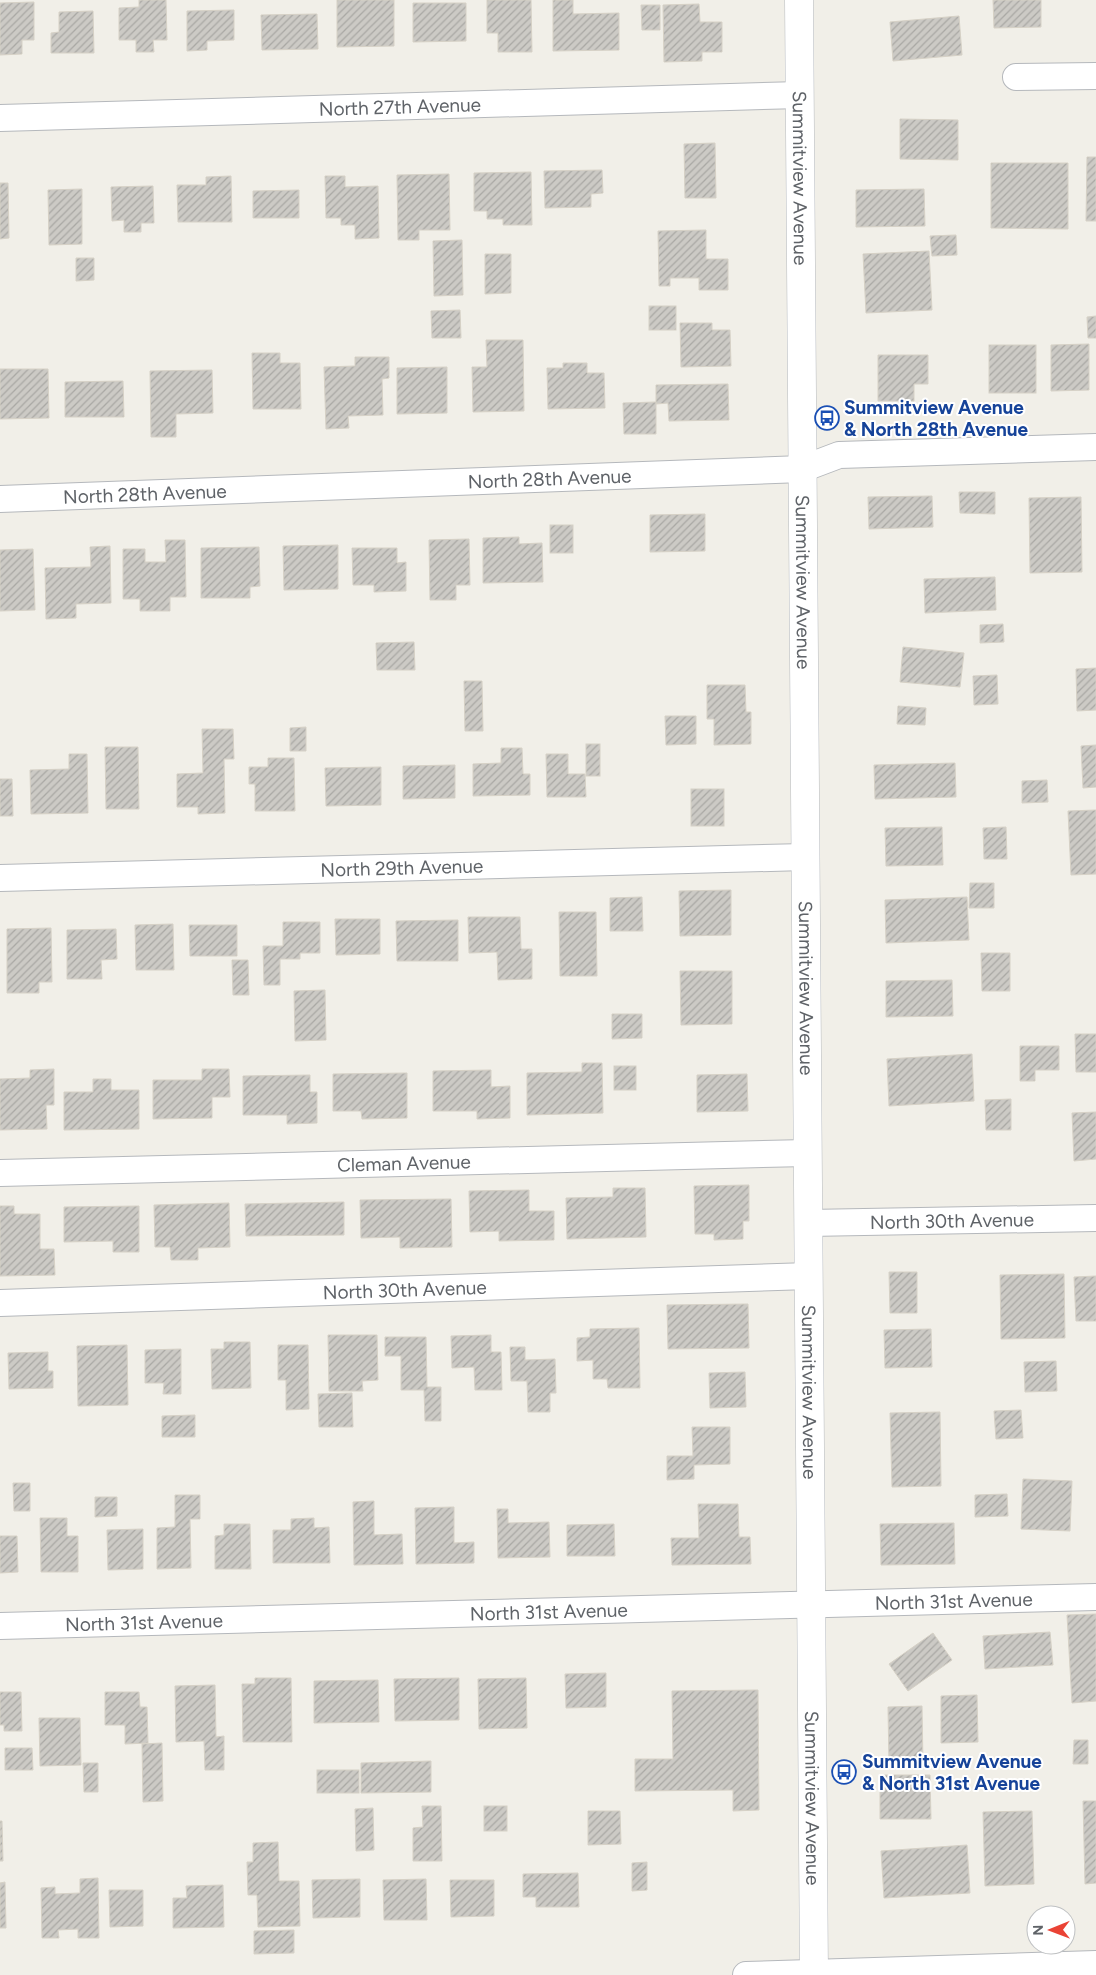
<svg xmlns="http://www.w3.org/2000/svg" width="1096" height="1975" font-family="Figtree,sans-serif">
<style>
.building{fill:url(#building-hatch);stroke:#d6d1c6}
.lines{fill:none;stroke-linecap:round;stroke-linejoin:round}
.minor-casing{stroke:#b5b8bc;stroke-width:28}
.secondary-casing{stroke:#b6babf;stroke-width:29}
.minor{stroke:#fff;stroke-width:26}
.secondary{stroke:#fff;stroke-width:28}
.labels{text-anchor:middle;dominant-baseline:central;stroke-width:4;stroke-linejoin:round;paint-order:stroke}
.street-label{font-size:19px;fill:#5f6368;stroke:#fff}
.transit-label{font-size:19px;font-weight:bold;fill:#164399;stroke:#fff;text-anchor:start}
</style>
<defs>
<pattern id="building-hatch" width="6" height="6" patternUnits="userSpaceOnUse" patternTransform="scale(1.25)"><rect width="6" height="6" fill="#cccac5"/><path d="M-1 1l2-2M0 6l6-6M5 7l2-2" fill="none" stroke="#a9a8a4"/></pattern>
</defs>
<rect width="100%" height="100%" fill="#f1efe8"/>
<g class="building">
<path d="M139 0H166L167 40H153L154 52H136V40H119V8L139 7Z"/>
<path d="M337 0H394V46L337 47Z"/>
<path d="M487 0H531L532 52H498V33H487Z"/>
<path d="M553 0H573V14L619 13V50L553 51Z"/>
<path d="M993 0H1041V27L994 28Z"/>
<path d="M34 2V40H22V54L0 55V3Z"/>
<path d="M413 3H466V41L413 42Z"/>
<path d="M699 4 700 22H722V52H702V61L664 62 663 5Z"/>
<path d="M641 5H660V30H642Z"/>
<path d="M234 10V40L207 41V50L187 51V11Z"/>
<path d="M93 11 94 53H51V33L59 32V12Z"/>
<path d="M317 14 318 49 262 50 261 15Z"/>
<path d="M959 16 962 55 893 61 890 22Z"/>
<path d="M900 119 958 120V160L900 159Z"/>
<path d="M715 143 716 198H685L684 144Z"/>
<path d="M1087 157H1096V221H1086Z"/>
<path d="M991 163H1068V229L991 228Z"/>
<path d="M602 170 603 193 591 194V207L545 208 544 171Z"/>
<path d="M531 172 532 225H503V219H487V211H474V173Z"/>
<path d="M449 174 450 230H419V240H398L397 175Z"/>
<path d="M231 176 232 222H178L177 185H206V177Z"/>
<path d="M325 176H345V187L378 186 379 238 355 239V225H341V218H326Z"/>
<path d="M0 183H8L9 238 0 239Z"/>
<path d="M153 186 154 223H141V232H124V220L112 221 111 187Z"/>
<path d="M82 189V244L49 245 48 190Z"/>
<path d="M924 189 925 226 856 227V190Z"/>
<path d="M299 190V218H253V191Z"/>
<path d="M706 230V259H728V290H699V278H670V286H659L658 231Z"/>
<path d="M956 235 957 255 932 256 930 236Z"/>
<path d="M462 240 463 295 434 296 433 241Z"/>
<path d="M929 251 932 310 866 313 863 254Z"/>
<path d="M485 254H511V293L485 294Z"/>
<path d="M76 258H94V280L76 281Z"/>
<rect x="649" y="306" width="27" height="24"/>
<path d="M460 310 461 338H432L431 311Z"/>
<path d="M1096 316V338H1088L1087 317Z"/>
<path d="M680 323H712V330H730L731 366 681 367Z"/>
<path d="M486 340H523L524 411 473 412 472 367H487Z"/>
<path d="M1089 344V390L1051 391V345Z"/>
<rect x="989" y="345" width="47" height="48"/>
<path d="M252 353H280V363H300L301 409H253Z"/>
<path d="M878 355H928V384H914V401H878Z"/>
<path d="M355 357H389V378L382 379 383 415 348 416 349 428 326 429 324 367 355 366Z"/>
<path d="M563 363H587V373H604L605 408 548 409 547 368H563Z"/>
<path d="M447 367V413L397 414V368Z"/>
<path d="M0 369H48L49 418 0 419Z"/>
<path d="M212 370 213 413 176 414V437H151L150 371Z"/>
<path d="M123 381 124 417H65V382Z"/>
<path d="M728 384 729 420 669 421 668 403 656 404V385Z"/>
<path d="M656 402V434H624L623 403Z"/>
<path d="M959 492H995V514L960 513Z"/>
<path d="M932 496 933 527 869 529 868 497Z"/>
<path d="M1081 497 1082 572 1030 573 1029 498Z"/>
<path d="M705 514V551L650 552V515Z"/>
<rect x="550" y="525" width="23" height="28"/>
<path d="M519 537V544L542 543 543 582 483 583V538Z"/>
<path d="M469 539 470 585H456V600H430L429 540Z"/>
<path d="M165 540H185L186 597H170V611H140V599H123V549H145V562H166Z"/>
<path d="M338 545V589L284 590 283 546Z"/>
<path d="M110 546 111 603 76 604V618L46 619 45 568 91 567 90 547Z"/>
<path d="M259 547 260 586 250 587V598H201V548Z"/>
<path d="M352 548H397V563L406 562V591L374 592V585H353Z"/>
<path d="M33 549 35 610 0 611V550Z"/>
<path d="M995 577 996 610 925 613 924 579Z"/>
<path d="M1003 624 1004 642 980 643V625Z"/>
<path d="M414 642 415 670H377L376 643Z"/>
<path d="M903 647 964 653 960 687 900 682Z"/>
<path d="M1096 668V710L1077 711 1076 669Z"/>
<path d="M997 675 998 704 974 705 973 676Z"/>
<path d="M464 681H482L483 731H465Z"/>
<path d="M707 685H745L746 712H751V744L714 745V719H707Z"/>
<path d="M898 706 926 708 925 725 897 724Z"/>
<path d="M665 716H696V744L666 745Z"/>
<path d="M306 727V751H290V728Z"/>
<path d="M202 729H233L234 759H224L225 813 198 814V807H177V774L203 773Z"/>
<rect x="586" y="744" width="14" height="32"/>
<path d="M1096 745V787L1083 788 1081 746Z"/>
<path d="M105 747H138L139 809H106Z"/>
<path d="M501 748H522L523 774H530V795L473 796V764L501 763Z"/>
<path d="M69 754H87L88 813 31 814 30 770 69 769Z"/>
<path d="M546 754H568V774H585L586 797H547Z"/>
<path d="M268 758H294L295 811H255V784H249V767H268Z"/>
<path d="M955 763 956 797 875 799 874 765Z"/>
<path d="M455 765V798L403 799V766Z"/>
<path d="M381 767V805L326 806 325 768Z"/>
<path d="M0 779H12L13 816H0Z"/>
<path d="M1047 780 1048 802 1022 803V781Z"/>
<rect x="691" y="789" width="33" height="37"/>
<path d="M1096 810V874L1071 875 1068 811Z"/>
<path d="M942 827 943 865 886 866 885 828Z"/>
<path d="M1006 827 1007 859H984L983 828Z"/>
<path d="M970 883H994V908H969Z"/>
<path d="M731 890V935L680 936 679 891Z"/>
<path d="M642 897 643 931H610V898Z"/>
<path d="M967 897 969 940 886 943 885 900Z"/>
<path d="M559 912H596L597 976H560Z"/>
<path d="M468 917H520L521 949H532V979L498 980 497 952 469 953Z"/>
<path d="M335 919H380V954L336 955Z"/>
<path d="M458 920V961H397L396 921Z"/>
<path d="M283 922H320V953H300V959H280V985H264L263 946H283Z"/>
<path d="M173 924 174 970H136L135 925Z"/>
<path d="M189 925H237V956H190Z"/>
<path d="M51 928 52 982H39V993H7V929Z"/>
<path d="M116 929 117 959 101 960 102 979H67V930Z"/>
<path d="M981 953H1010V991H982Z"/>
<path d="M232 960H248L249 995H233Z"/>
<path d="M680 971H732V1024L681 1025Z"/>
<path d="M952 980 953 1016 886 1017V981Z"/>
<path d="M325 990 326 1040 295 1041 294 991Z"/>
<path d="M612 1014H642V1038L612 1039Z"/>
<path d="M1075 1034H1096V1072H1076Z"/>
<path d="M1020 1046H1059V1070H1035V1081H1020Z"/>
<path d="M972 1054 974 1101 889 1106 887 1059Z"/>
<path d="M582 1063H602L603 1113 527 1115V1073L582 1072Z"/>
<rect x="614" y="1066" width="22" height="24"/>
<path d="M54 1069V1105H46L47 1129 0 1130V1079L30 1078V1070Z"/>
<path d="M202 1069H229L230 1097H212V1118L153 1119V1080H202Z"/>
<path d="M491 1070V1087L510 1086V1118L477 1119V1111H433V1071Z"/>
<path d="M407 1073V1118L362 1119 361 1111H333V1074Z"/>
<path d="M747 1074 748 1111 697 1112V1075Z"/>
<path d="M310 1075V1092H317V1123L287 1124V1115H243V1076Z"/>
<path d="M93 1079H111V1090H139V1129L64 1130V1092H93Z"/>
<path d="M1011 1099V1130H986L985 1100Z"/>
<path d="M1096 1112V1159L1074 1161 1072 1113Z"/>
<path d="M749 1185V1221H743V1239L714 1240V1234H695L694 1186Z"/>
<path d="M613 1188H645L646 1237 567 1239 566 1198 613 1197Z"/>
<path d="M529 1190V1211H554V1240L499 1241V1231L470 1232 469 1191Z"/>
<path d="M451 1199 452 1247 400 1248V1237L361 1238 360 1200Z"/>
<path d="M344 1202V1235L246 1236 245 1204Z"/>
<path d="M229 1203 230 1247 198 1248V1260H171L170 1247H155L154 1205Z"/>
<path d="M0 1206H14V1214H40V1249H54L55 1275 0 1276Z"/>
<path d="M139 1206V1252H113V1241L64 1242V1207Z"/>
<path d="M889 1272H917V1313H890Z"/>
<path d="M1064 1274 1065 1338 1001 1339 1000 1275Z"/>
<path d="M1096 1276V1321H1076L1074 1277Z"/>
<path d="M748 1304 749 1348 668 1349 667 1305Z"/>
<path d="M639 1328 640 1388H608L607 1379H593V1360L577 1361V1338L590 1337V1329Z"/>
<path d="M931 1329 932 1367 885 1368 884 1330Z"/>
<path d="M328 1335H377L378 1380 362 1381 363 1391H329Z"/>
<path d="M491 1335V1352H501L502 1390H475L474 1367 452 1368 451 1336Z"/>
<path d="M385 1337H426L427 1387H441V1421H425L424 1390H401V1356H385Z"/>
<path d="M224 1342H250L251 1388 212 1389 211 1349H224Z"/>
<path d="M127 1345 128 1405 78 1406 77 1346Z"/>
<path d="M278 1345H308L309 1409 286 1410V1380H278Z"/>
<path d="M510 1347H525V1360L555 1359 556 1393H550V1412H528L527 1381H511Z"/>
<path d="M181 1349V1394H163L164 1383H145V1350Z"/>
<path d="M48 1352V1371H53V1388L9 1389 8 1353Z"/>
<path d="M1056 1361 1057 1391 1025 1392 1024 1362Z"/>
<path d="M745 1372 746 1407 710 1408 709 1373Z"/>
<path d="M352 1393 353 1427H319L318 1394Z"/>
<path d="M1021 1410 1023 1438 996 1439 994 1411Z"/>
<path d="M940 1412 941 1486 892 1487 890 1413Z"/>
<path d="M195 1415V1437H162V1416Z"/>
<path d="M692 1427H730V1464L694 1465V1479L667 1480V1456H693Z"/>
<path d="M1023 1479 1072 1481 1070 1531 1021 1529Z"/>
<path d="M13 1483H30V1511H14Z"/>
<path d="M1007 1494 1008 1516 975 1517V1495Z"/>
<path d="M175 1495H200V1519H190L191 1568 157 1569V1528L175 1527Z"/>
<path d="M95 1497H117V1516L95 1517Z"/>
<path d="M374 1501V1535L402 1534 403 1564 354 1565 353 1502Z"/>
<path d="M698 1504H738L739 1537H750L751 1564 672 1565 671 1538H699Z"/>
<path d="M454 1507V1543L474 1542V1563L416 1564 415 1508Z"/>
<path d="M497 1509H508V1523L549 1522 550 1557 498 1558Z"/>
<path d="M40 1518H67V1536H78V1572H41Z"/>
<path d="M314 1518V1528L329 1527 330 1563H273V1530H291V1519Z"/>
<path d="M954 1523 955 1564 881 1565 880 1524Z"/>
<path d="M224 1524H250L251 1569H215V1536L224 1535Z"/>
<path d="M614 1524 615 1556H567V1525Z"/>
<path d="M143 1529V1569L108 1570 107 1530Z"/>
<path d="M0 1536H17L18 1572 0 1573Z"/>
<path d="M1096 1614V1701L1072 1703 1067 1615Z"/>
<path d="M1050 1632 1053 1665 985 1669 983 1636Z"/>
<path d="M933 1633 952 1660 908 1691 889 1664Z"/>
<path d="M606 1673V1707L566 1708 565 1674Z"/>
<path d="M255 1678H291L292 1742H243L242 1684H255Z"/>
<path d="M459 1678V1720L395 1721 394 1679Z"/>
<path d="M526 1678 527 1728 479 1729 478 1679Z"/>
<path d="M378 1680 379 1722 314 1723V1681Z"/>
<path d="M215 1685 216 1737 224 1736V1770H205L204 1741 176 1742 175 1686Z"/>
<path d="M758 1690 759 1810 733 1811V1790L635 1791V1759H673L672 1691Z"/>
<path d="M0 1692H21L22 1731H4V1725H0Z"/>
<path d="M105 1692H139L140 1707H147L148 1743 125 1744V1725H105Z"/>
<path d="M977 1695 978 1742 941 1743V1696Z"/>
<path d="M922 1706 923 1765 889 1766 888 1707Z"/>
<path d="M39 1718H80L81 1765 40 1766Z"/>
<path d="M1074 1740H1088V1764H1073Z"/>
<path d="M162 1743 163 1801 143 1802 142 1744Z"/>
<path d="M5 1748H32L33 1770H5Z"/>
<path d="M431 1761V1792L361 1793V1763Z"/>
<path d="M83 1763H98V1792H84Z"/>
<rect x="317" y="1770" width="42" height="23"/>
<path d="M880 1775H930L931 1819H880Z"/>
<path d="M1083 1801H1096V1883L1085 1884Z"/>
<path d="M422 1806H441L442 1861H413V1828L423 1827Z"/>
<rect x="484" y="1806" width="23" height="25"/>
<path d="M373 1808 374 1850 356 1851 355 1809Z"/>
<path d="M588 1811H620L621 1844 588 1845Z"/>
<path d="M1032 1811 1034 1884 985 1886 983 1812Z"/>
<path d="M0 1821H2L3 1861H0Z"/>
<path d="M278 1842 279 1881H299L300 1926 258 1927 257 1895H248L247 1862H253V1843Z"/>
<path d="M967 1845 970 1893 884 1898 881 1851Z"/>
<path d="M647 1862V1890L632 1891V1863Z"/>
<path d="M578 1873 579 1907H536V1897H523V1874Z"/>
<path d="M98 1878 99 1938H78V1929L58 1930 59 1938H42L41 1888 55 1887V1894L80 1893V1879Z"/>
<path d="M360 1879V1917L313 1918 312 1880Z"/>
<path d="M426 1879 427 1920H384L383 1880Z"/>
<path d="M450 1880H494V1916L451 1917Z"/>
<path d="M5 1882 6 1928H0V1883Z"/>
<path d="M223 1885 224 1927 173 1928V1898H187L186 1886Z"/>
<path d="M109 1890H143V1926L110 1927Z"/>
<path d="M294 1930V1953L254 1954V1931Z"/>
</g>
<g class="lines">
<g class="minor-casing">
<g id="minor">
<path d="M1016 77 1096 76"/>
<path id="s1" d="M0 118 800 95"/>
<path id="s2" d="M0 499 802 469 839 455 1096 447"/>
<path id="s3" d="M0 878 805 857"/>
<path id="s4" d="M0 1173 807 1153"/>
<path id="s5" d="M808 1223 1096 1218"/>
<path id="s6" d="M0 1303 809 1276"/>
<path id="s7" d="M0 1626 1096 1597"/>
<path d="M746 1975 1096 1964"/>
</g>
</g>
<g class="secondary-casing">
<g id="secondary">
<path id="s8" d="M799 0 814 1975"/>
</g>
</g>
<use href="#minor" class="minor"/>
<use href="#secondary" class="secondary"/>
</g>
<defs>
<g id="bus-ring" transform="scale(1.25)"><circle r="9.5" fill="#fff" stroke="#1a4fb4" stroke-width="1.5"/><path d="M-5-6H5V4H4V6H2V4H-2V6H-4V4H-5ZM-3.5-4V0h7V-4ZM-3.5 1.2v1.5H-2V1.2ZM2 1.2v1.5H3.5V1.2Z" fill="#1a4fb4"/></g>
</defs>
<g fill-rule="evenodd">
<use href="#bus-ring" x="827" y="418"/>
<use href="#bus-ring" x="844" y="1772"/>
</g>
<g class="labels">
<g class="street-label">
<text stroke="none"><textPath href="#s1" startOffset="400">North 27th Avenue</textPath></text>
<text stroke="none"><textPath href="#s8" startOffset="178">Summitview Avenue</textPath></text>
<text stroke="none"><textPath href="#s2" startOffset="550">North 28th Avenue</textPath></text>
<text stroke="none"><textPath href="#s2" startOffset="145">North 28th Avenue</textPath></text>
<text stroke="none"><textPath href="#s8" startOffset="582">Summitview Avenue</textPath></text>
<text stroke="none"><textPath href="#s3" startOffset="402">North 29th Avenue</textPath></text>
<text stroke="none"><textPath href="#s8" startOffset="988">Summitview Avenue</textPath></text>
<text stroke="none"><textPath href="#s4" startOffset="404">Cleman Avenue</textPath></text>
<text stroke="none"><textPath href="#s5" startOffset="144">North 30th Avenue</textPath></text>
<text stroke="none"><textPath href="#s6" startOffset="405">North 30th Avenue</textPath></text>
<text stroke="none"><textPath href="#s8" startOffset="1392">Summitview Avenue</textPath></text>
<text stroke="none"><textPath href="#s7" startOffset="954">North 31st Avenue</textPath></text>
<text stroke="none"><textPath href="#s7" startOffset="549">North 31st Avenue</textPath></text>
<text stroke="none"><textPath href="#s7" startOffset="144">North 31st Avenue</textPath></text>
<text stroke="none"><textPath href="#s8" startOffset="1798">Summitview Avenue</textPath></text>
</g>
<g class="transit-label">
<text x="844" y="407">Summitview Avenue<tspan x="844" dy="22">&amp; North 28th Avenue</tspan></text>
<text x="862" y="1761">Summitview Avenue<tspan x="862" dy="22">&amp; North 31st Avenue</tspan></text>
</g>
</g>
<g transform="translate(1051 1930) rotate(269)"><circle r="24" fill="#ffffff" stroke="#bfc1c3"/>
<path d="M0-4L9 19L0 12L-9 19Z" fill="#ea4335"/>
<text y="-8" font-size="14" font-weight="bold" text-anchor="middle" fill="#5f6368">N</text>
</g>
</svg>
